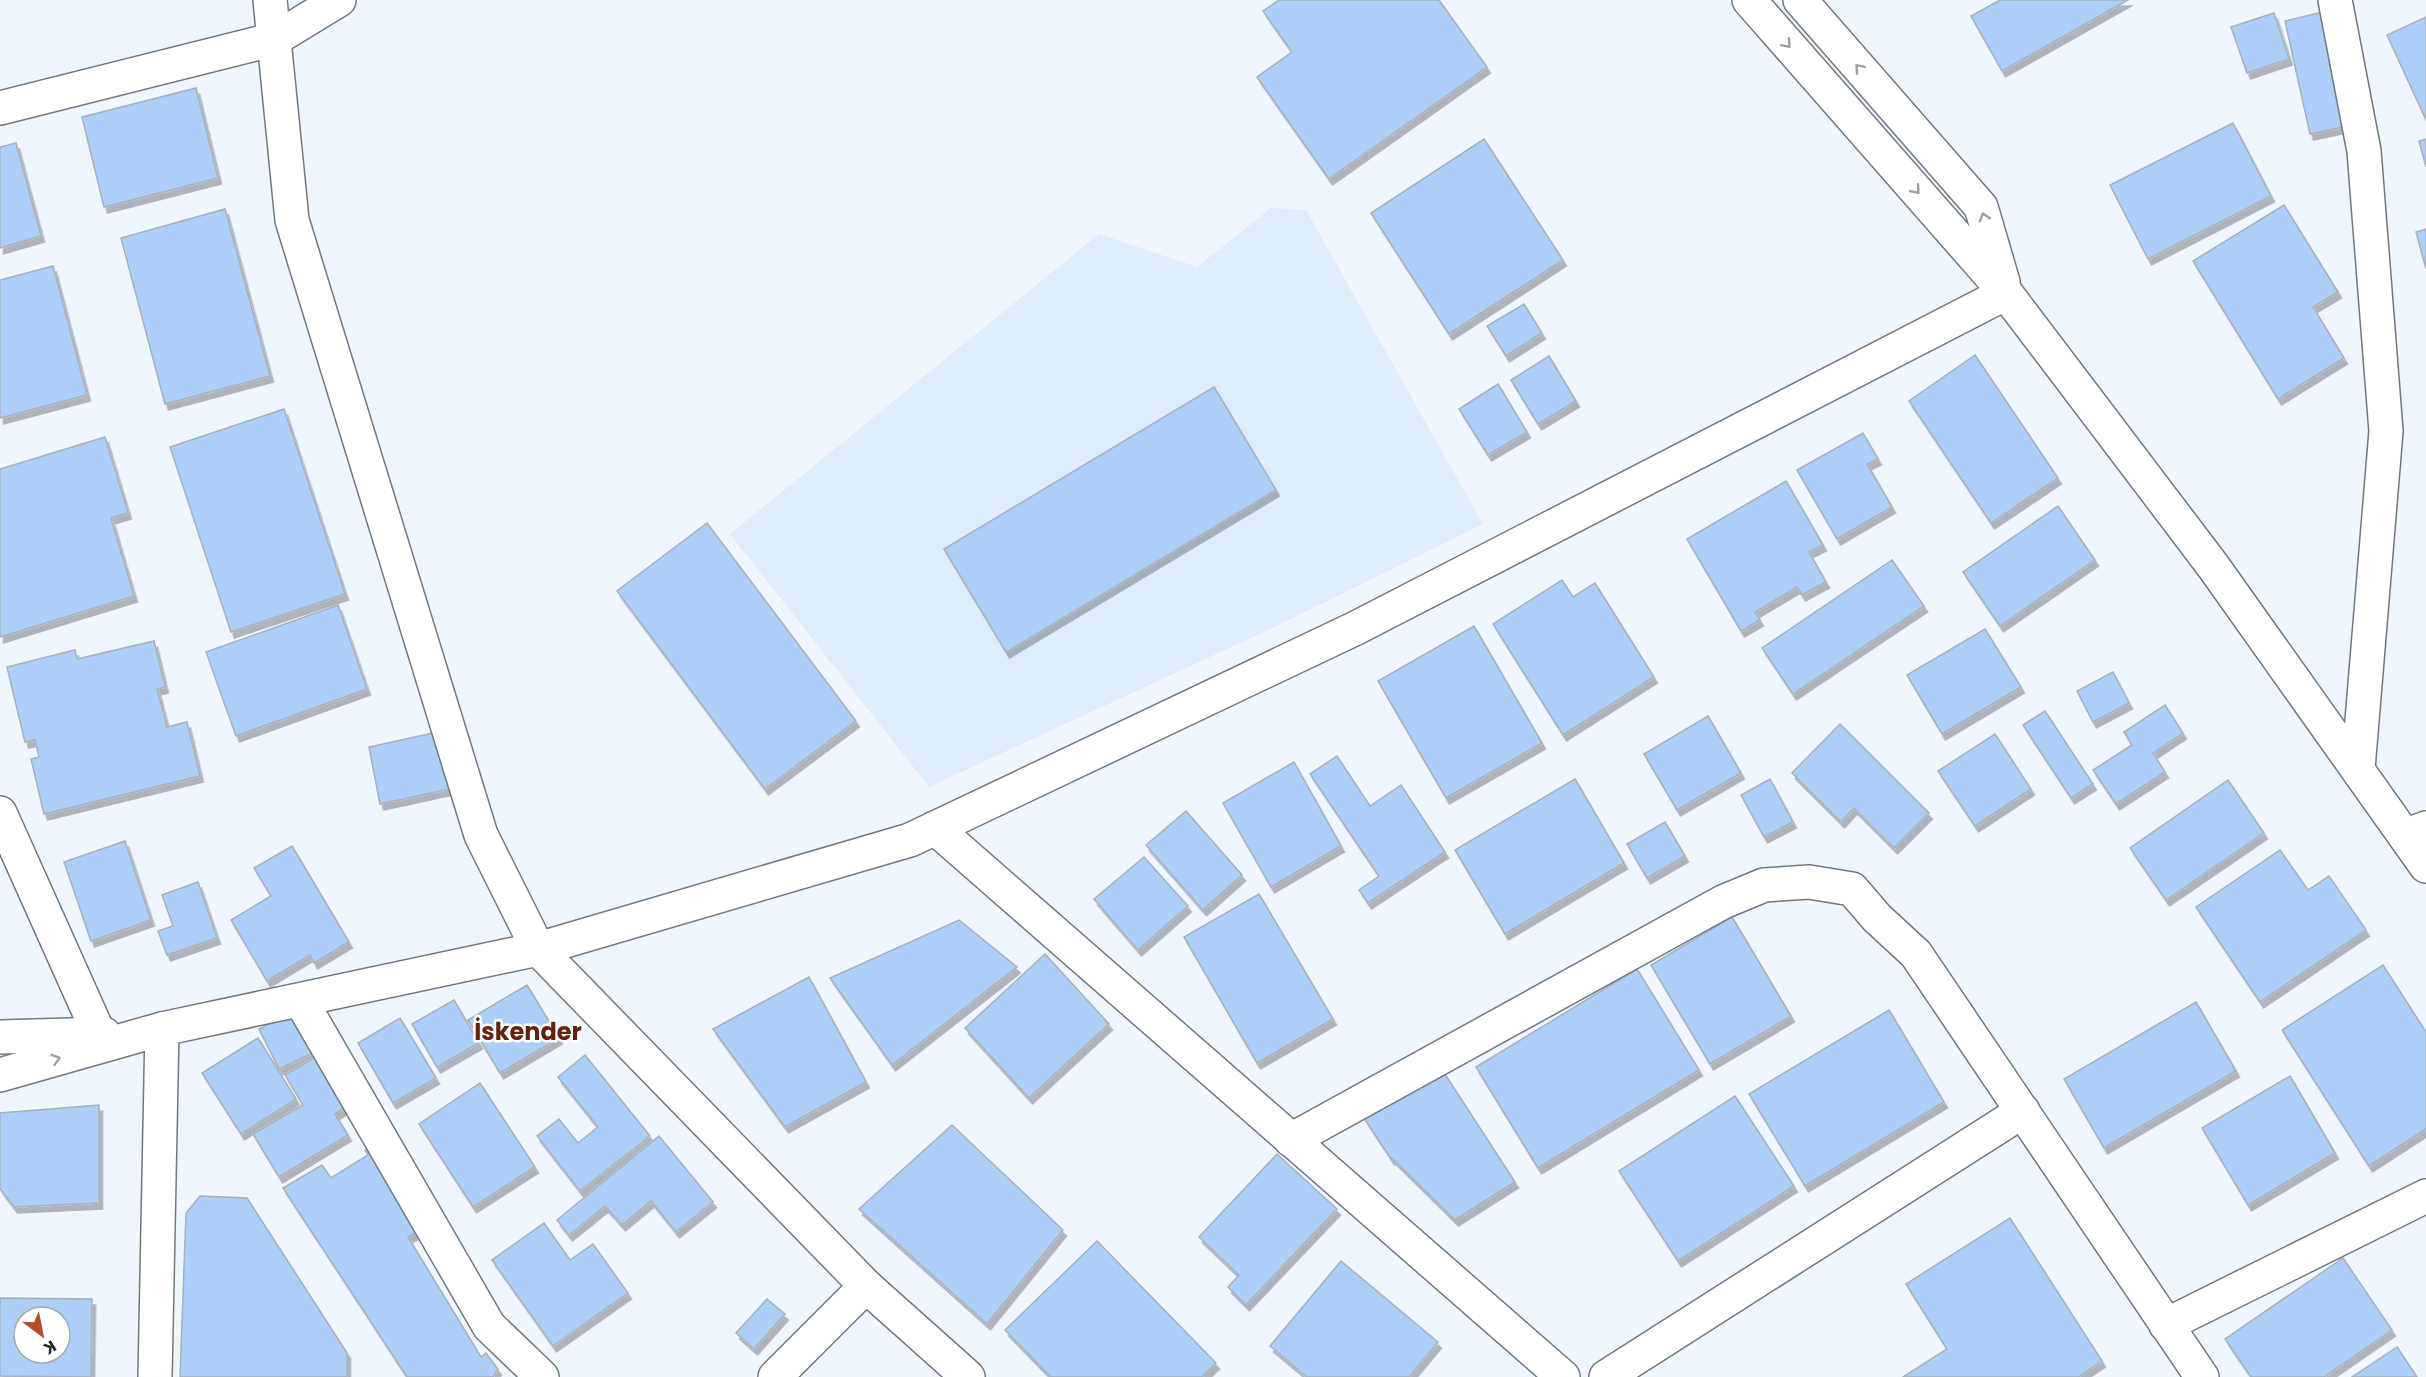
<svg xmlns="http://www.w3.org/2000/svg" width="2426" height="1377" font-family="Poppins,sans-serif">
<style>
.built{fill:#dfecfb}
.building{fill:#abcff8;stroke:#a9b0b9;stroke-width:1.5;fill-rule:evenodd;filter:url(#shadow)}
.lines{fill:none;stroke-linecap:round;stroke-linejoin:round}
.minor-casing{stroke:#727880;stroke-width:36}
.secondary-casing{stroke:#727880;stroke-width:36}
.minor{stroke:#fff;stroke-width:33}
.secondary{stroke:#fff;stroke-width:33}
.oneway{stroke:#9d9fa0}
.labels{text-anchor:middle;dominant-baseline:central;stroke-width:5;stroke-linejoin:round;paint-order:stroke}
.district-label{font-size:24px;font-weight:bold;fill:#64230c;stroke:#fff}
</style>
<defs>
<filter id="shadow"><feDropShadow dx="3.5" dy="6" stdDeviation="0" flood-color="#0004"/></filter>
</defs>
<rect width="100%" height="100%" fill="#f0f6fe"/>
<path class="built" d="M1271 208 1306 210 1483 524 1279 625 929 787 730 534 1099 234 1197 267Z"/>
<g class="building">
<path d="M1279 0H1439L1487 67 1329 179 1257 77 1292 52 1263 11Z"/>
<path d="M2000 0H2128L2002 71 1971 16Z"/>
<path d="M2323 12 2348 126 2310 134 2285 21Z"/>
<path d="M2274 13 2289 59 2247 73 2231 27Z"/>
<path d="M2426 17V120L2387 35Z"/>
<path d="M196 88 218 178 104 207 82 117Z"/>
<path d="M2233 123 2271 196 2148 259 2110 185Z"/>
<path d="M1484 139 1563 260 1449 334 1371 213Z"/>
<path d="M2426 139V167L2419 141Z"/>
<path d="M16 143 41 236 0 248V147Z"/>
<path d="M2284 205 2338 292 2313 307 2344 358 2278 399 2193 261Z"/>
<path d="M225 209 270 376 165 404 121 238Z"/>
<path d="M2426 229V269L2416 232Z"/>
<path d="M53 266 87 395 0 418V280Z"/>
<path d="M1524 304 1542 333 1506 356 1487 326Z"/>
<path d="M1975 355 2058 478 1991 523 1909 401Z"/>
<path d="M1549 356 1576 401 1538 424 1511 380Z"/>
<path d="M1498 384 1527 432 1488 455 1459 409Z"/>
<path d="M1214 387 1276 490 1006 652 944 549Z"/>
<path d="M284 409 345 594 231 632 170 447Z"/>
<path d="M1863 433 1878 459 1867 464 1892 507 1837 539 1797 470Z"/>
<path d="M105 437 128 513 111 518 134 596 0 637V469Z"/>
<path d="M1786 481 1823 545 1809 552 1826 582 1802 595 1797 587 1755 612 1760 620 1741 631 1687 539Z"/>
<path d="M2058 506 2095 560 2000 626 1963 572Z"/>
<path d="M707 523 856 721 765 789 617 591Z"/>
<path d="M1892 560 1924 606 1793 694 1762 648Z"/>
<path d="M1562 580 1573 597 1595 583 1654 677 1563 735 1493 624Z"/>
<path d="M338 605 367 689 236 736 206 652Z"/>
<path d="M1474 626 1542 743 1446 798 1378 681Z"/>
<path d="M1985 629 2021 687 1942 734 1907 675Z"/>
<path d="M154 641 165 687 157 689 167 727 187 722 200 776 44 814 31 759 39 757 35 740 25 742 7 667 75 650 77 659Z"/>
<path d="M2113 672 2129 703 2093 722 2077 691Z"/>
<path d="M2165 705 2183 733 2153 753 2165 772 2116 804 2093 770 2132 745 2124 732Z"/>
<path d="M2045 711 2093 784 2071 798 2023 725Z"/>
<path d="M1708 716 1741 773 1677 810 1644 754Z"/>
<path d="M1840 724 1929 813 1894 848 1854 808 1841 822 1792 773Z"/>
<path d="M438 732 450 789 380 804 369 747Z"/>
<path d="M1995 734 2031 789 1975 826 1938 771Z"/>
<path d="M1337 756 1370 806 1401 785 1445 852 1368 903 1359 890 1379 876 1310 774Z"/>
<path d="M1294 762 1341 846 1271 887 1223 803Z"/>
<path d="M1575 779 1624 863 1505 934 1455 850Z"/>
<path d="M1770 779 1793 822 1764 837 1741 795Z"/>
<path d="M2228 780 2264 833 2166 900 2130 848Z"/>
<path d="M1186 811 1242 875 1203 910 1146 845Z"/>
<path d="M1665 822 1685 856 1647 878 1627 844Z"/>
<path d="M125 841 151 920 91 941 64 862Z"/>
<path d="M292 846 349 942 314 963 310 955 267 981 231 920 271 896 254 868Z"/>
<path d="M2280 850 2308 890 2329 876 2366 930 2260 1002 2196 907Z"/>
<path d="M1144 857 1188 906 1138 950 1094 899Z"/>
<path d="M198 882 217 938 167 955 158 931 173 926 162 895Z"/>
<path d="M1259 894 1333 1019 1257 1063 1184 937Z"/>
<path d="M1732 917 1791 1016 1710 1064 1651 965Z"/>
<path d="M959 920 1017 967 892 1065 830 978Z"/>
<path d="M1045 954 1109 1024 1029 1098 965 1028Z"/>
<path d="M2383 965 2426 1032V1129L2369 1166 2282 1030Z"/>
<path d="M1637 969 1699 1070 1538 1168 1476 1067Z"/>
<path d="M809 977 866 1082 785 1127 713 1029Z"/>
<path d="M527 985 559 1038 500 1073 468 1020Z"/>
<path d="M454 1000 479 1043 437 1067 412 1024Z"/>
<path d="M2196 1002 2236 1071 2104 1148 2064 1079Z"/>
<path d="M296 1010 317 1051 279 1069 259 1029Z"/>
<path d="M1889 1010 1944 1102 1805 1186 1749 1094Z"/>
<path d="M400 1018 436 1078 393 1103 358 1043Z"/>
<path d="M258 1038 296 1099 241 1134 202 1073Z"/>
<path d="M319 1055 349 1105 335 1114 348 1135 279 1177 253 1134 303 1105 285 1075Z"/>
<path d="M585 1055 650 1136 580 1191 537 1136 559 1119 578 1143 598 1127 558 1077Z"/>
<path d="M1441 1068 1515 1182 1455 1220 1392 1158 1391 1159 1364 1118Z"/>
<path d="M2290 1076 2335 1153 2248 1205 2202 1128Z"/>
<path d="M480 1083 535 1167 473 1207 419 1124Z"/>
<path d="M1735 1096 1794 1186 1678 1261 1619 1171Z"/>
<path d="M99 1105V1203L14 1207 0 1189V1113Z"/>
<path d="M952 1125 1063 1230 987 1324 859 1209Z"/>
<path d="M659 1136 713 1202 676 1232 651 1201 622 1225 605 1206 569 1235 557 1220Z"/>
<path d="M373 1146 423 1229 408 1237 481 1357 486 1353 498 1369 493 1377H407L283 1188 322 1165 331 1178 368 1155 365 1150Z"/>
<path d="M1277 1154 1337 1209 1246 1305 1228 1287 1239 1275 1199 1237Z"/>
<path d="M200 1196 247 1198 347 1353V1377H180L186 1213Z"/>
<path d="M2010 1218 2102 1361 2078 1377H1903L1947 1349 1906 1284Z"/>
<path d="M544 1223 570 1260 593 1244 628 1293 553 1346 492 1260Z"/>
<path d="M1097 1241 1216 1363 1202 1377H1051L1005 1330Z"/>
<path d="M2343 1258 2392 1330 2324 1377H2251L2225 1339Z"/>
<path d="M1341 1261 1438 1342 1409 1377H1307L1270 1346Z"/>
<path d="M0 1298 92 1299 91 1377 0 1376ZM24 1317H60V1353H24Z"/>
<path d="M767 1299 785 1314 754 1349 736 1333Z"/>
<path d="M2397 1347 2417 1377H2352Z"/>
</g>
<g class="lines">
<g class="minor-casing">
<g id="minor">
<path d="M270 0 292 220 481 835 538 949 866 1286 968 1377"/>
<path d="M2335 0 2364 151 2386 431 2358 769"/>
<path d="M0 108 275 39 339 0"/>
<path d="M0 813 99 1034"/>
<path d="M935 828 1563 1377"/>
<path d="M2405 836 2426 828"/>
<path d="M301 1001 489 1326 542 1377"/>
<path d="M1291 1140 1723 902 1764 885 1809 882 1852 889 1877 918 1916 954 2202 1377"/>
<path d="M2166 1325 2426 1196"/>
<path d="M155 1377 162 1029"/>
<path d="M775 1377 866 1286"/>
<path d="M1606 1377 2023 1111"/>
</g>
</g>
<g class="secondary-casing">
<g id="secondary">
<path d="M1749 0 2006 293 2213 566 2426 866"/>
<path d="M1800 0 1981 207 2003 282"/>
<path d="M0 1037 104 1034"/>
<path d="M0 1075 162 1029 538 949 910 840 1356 628 2006 293"/>
</g>
</g>
<use href="#minor" class="minor"/>
<use href="#secondary" class="secondary"/>
</g>
<defs><path id="oneway-chevron" d="M-2-3.5L2.5 0L-2 3.5" fill="none" stroke-width="1.6" stroke-linecap="round" stroke-linejoin="round" transform="scale(1.5)"/></defs>
<g class="oneway">
<use href="#oneway-chevron" transform="translate(1787 44) rotate(49)"/>
<use href="#oneway-chevron" transform="translate(1859 68) rotate(-131)"/>
<use href="#oneway-chevron" transform="translate(1916 190) rotate(49)"/>
<use href="#oneway-chevron" transform="translate(1984 217) rotate(-107)"/>
<use href="#oneway-chevron" transform="translate(56 1059) rotate(-16)"/>
</g>
<g class="labels">
<g class="district-label">
<text x="528" y="1031">İskender</text>
</g>
</g>
<g transform="translate(42 1335) rotate(148)"><circle r="28" fill="#ffffff" stroke="#a8a9ab" stroke-width="1.5"/>
<path d="M0-4.5L10 22L0 15L-10 22Z" fill="#b54d2a"/>
<text y="-9" font-size="16" font-weight="bold" text-anchor="middle" fill="#26292c">K</text>
</g>
</svg>
